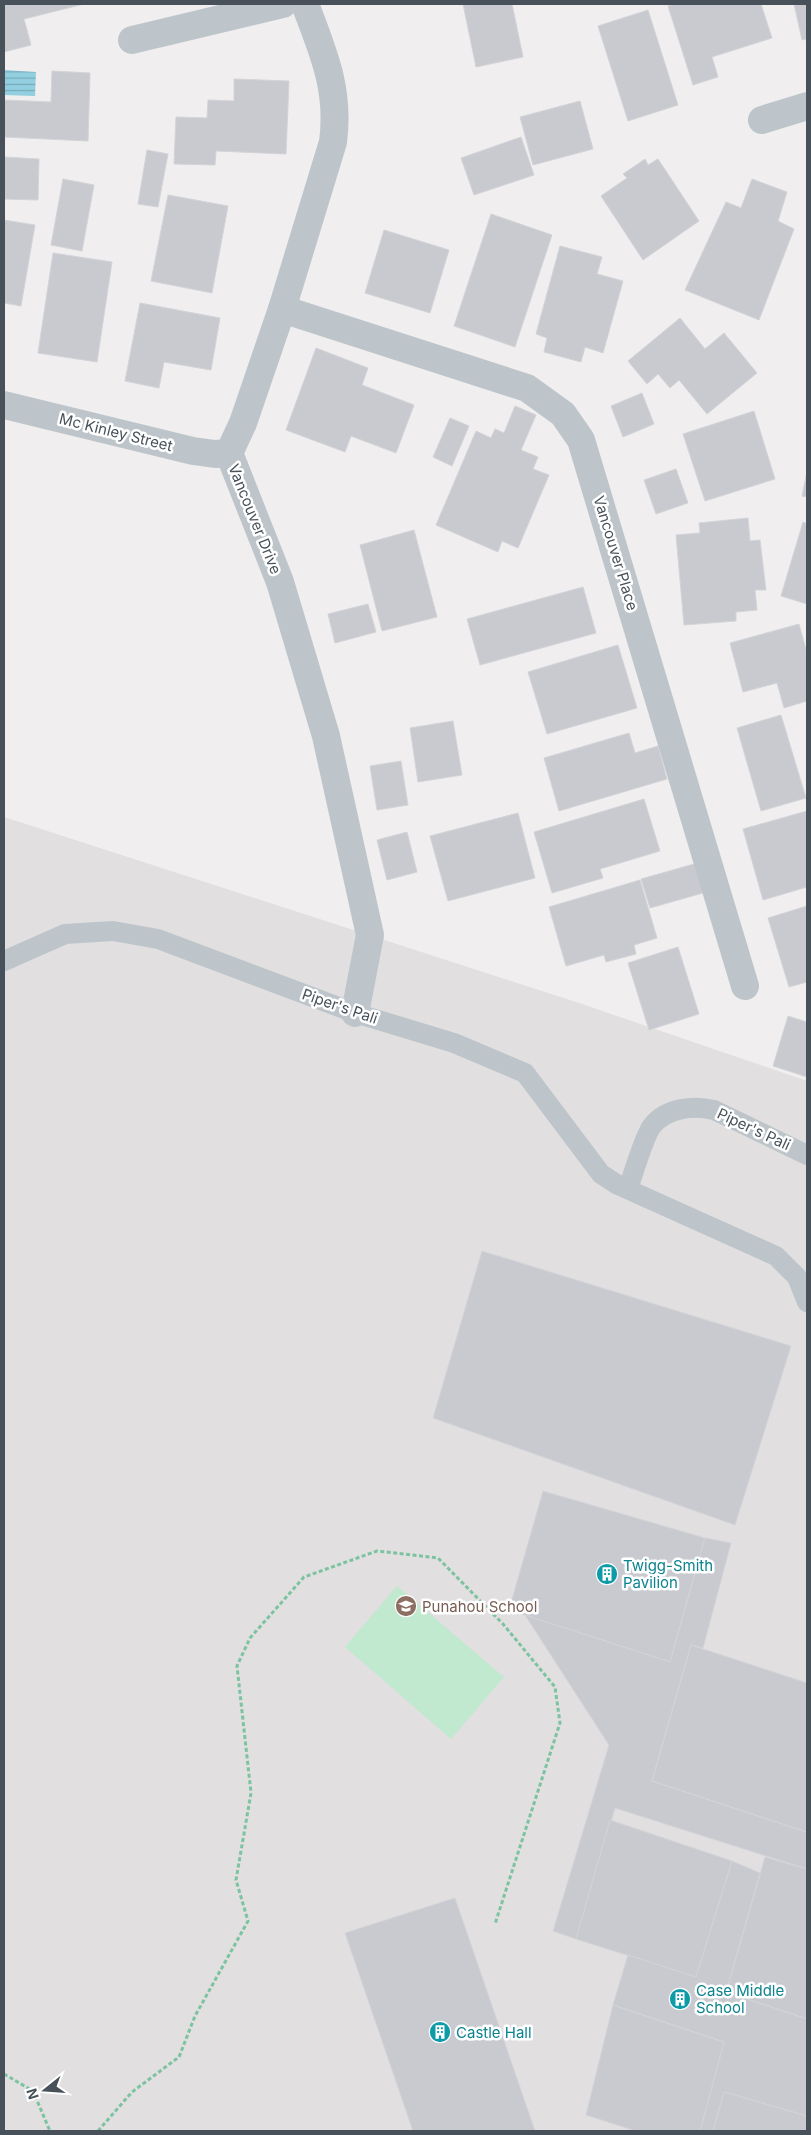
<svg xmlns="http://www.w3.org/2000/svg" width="811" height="2135" font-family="Inter,sans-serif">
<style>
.education{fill:#e1dfdf}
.garden{fill:#c0e9d0}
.water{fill:url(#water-rules)}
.building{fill:#c9cad0;stroke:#d2d4d8}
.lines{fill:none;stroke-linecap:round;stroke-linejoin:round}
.path{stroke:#7cc3a1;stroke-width:3;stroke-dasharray:4 2.5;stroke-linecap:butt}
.service{stroke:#bdc5cb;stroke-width:20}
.minor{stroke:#bdc5cb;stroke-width:28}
.labels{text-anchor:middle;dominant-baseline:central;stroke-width:5;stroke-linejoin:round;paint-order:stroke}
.street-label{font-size:15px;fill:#485159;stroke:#fff}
.culture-label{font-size:15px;fill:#0d838f;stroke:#fff;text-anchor:start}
.education-label{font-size:15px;fill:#785e54;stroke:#fff;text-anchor:start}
</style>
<defs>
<pattern id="water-rules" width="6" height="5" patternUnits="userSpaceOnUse" patternTransform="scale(1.25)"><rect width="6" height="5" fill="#92d0e1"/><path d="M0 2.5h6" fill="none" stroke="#79abb9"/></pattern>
</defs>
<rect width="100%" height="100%" fill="#f0eeee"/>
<path class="education" d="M4 817 579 1003 807 1081V2131H4Z"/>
<path class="garden" d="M397 1586 504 1677 451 1739 345 1647Z"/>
<path class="water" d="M4 70 36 72 35 96 4 95Z"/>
<g class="building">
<path d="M4 4H84L24 19 31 45 4 52Z"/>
<path d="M463 4H512L523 57 476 67Z"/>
<path d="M675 4H761L772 38 712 57 718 77 693 85 668 6Z"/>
<path d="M794 4H807V39L802 40Z"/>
<path d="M648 10 678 105 628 121 598 26Z"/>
<path d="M52 71 90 73 88 141 4 137V100L51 102Z"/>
<path d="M234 79 289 81 286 154 216 151 215 165 174 164 176 117 207 118 208 100 234 101Z"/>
<path d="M580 101 593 149 533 165 520 117Z"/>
<path d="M521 137 534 175 474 195 461 158Z"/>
<path d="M147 150 168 154 158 207 138 204Z"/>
<path d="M4 157 39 159 38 200 4 199Z"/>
<path d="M645 159 648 165 658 159 699 221 643 260 601 196 627 178 623 174Z"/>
<path d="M63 179 94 185 82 251 51 245Z"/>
<path d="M752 179 787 192 778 221 794 229 759 320 685 290 726 202 741 208Z"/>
<path d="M168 195 228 206 212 293 151 281Z"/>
<path d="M491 214 552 235 515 347 454 326Z"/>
<path d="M4 220 35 225 21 306 4 303Z"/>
<path d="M384 230 449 250 430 313 365 293Z"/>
<path d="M560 246 602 257 597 274 623 281 603 353 585 347 581 362 544 352 547 338 536 334Z"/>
<path d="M53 253 112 262 97 362 38 353Z"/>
<path d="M140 303 220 318 211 370 164 362 159 388 125 381Z"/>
<path d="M680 318 705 349 724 333 757 373 707 414 679 380 670 388 658 374 647 384 628 361Z"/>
<path d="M316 348 368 368 362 385 414 405 396 453 351 436 345 452 286 430Z"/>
<path d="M642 393 654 424 623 437 611 406Z"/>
<path d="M515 406 536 415 521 450 538 457 533 469 549 475 518 548 502 541 498 552 436 525 476 431 491 438 495 429 504 433Z"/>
<path d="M754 411 775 479 705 501 683 434Z"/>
<path d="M450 418 469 426 452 466 433 457Z"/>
<path d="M676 469 688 503 656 514 644 480Z"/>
<path d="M807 472V497L802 496Z"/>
<path d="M748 518 750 541 760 540 766 590H755L757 610 736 612V621L684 625 676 535 700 533 699 523Z"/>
<path d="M803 522 807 524V604L781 596Z"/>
<path d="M414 530 437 617 382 631 360 545Z"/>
<path d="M583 587 596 633 480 665 467 619Z"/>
<path d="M368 604 376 632 335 643 328 614Z"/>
<path d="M799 624 807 653V701L784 708 777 683 743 692 730 643Z"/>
<path d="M618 645 637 708 547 734 528 672Z"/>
<path d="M781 715 806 798 761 811 737 728Z"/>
<path d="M453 721 462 775 418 782 410 728Z"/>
<path d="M629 733 635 753 658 746 667 779 559 811 544 758Z"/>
<path d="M401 761 408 805 377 810 370 766Z"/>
<path d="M644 799 660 851 600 869 603 878 552 893 534 832Z"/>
<path d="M807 811V887L763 900 743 829Z"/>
<path d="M518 813 535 878 448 901 430 836Z"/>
<path d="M407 832 417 872 387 880 377 840Z"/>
<path d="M701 862 710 891 650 908 641 879Z"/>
<path d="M640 880 657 938 634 945 636 954 606 962 604 955 566 966 549 907Z"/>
<path d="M807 906V982L789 987 768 918Z"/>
<path d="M678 947 699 1014 649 1030 628 963Z"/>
<path d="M788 1016 807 1022V1077L773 1066Z"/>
<path d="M482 1251 791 1346 735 1525 433 1418Z"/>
<path d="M543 1491 705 1538 670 1662 509 1610Z"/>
<path d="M705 1538 731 1543 703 1648 691 1645 652 1781 807 1832V1869L615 1808 576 1939 553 1931 609 1745 525 1615 670 1662Z"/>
<path d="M691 1645 807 1683V1832L652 1781Z"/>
<path d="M610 1820 732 1861 696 1977 576 1939Z"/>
<path d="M765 1857 807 1869V2019L726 1992Z"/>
<path d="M732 1861 760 1873 726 1992 807 2019V2116L724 2092 713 2131H700L724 2042 613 2005 628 1955 696 1977Z"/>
<path d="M455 1898 535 2131H413L345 1933Z"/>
<path d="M613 2005 724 2042 700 2131H636L586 2115Z"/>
<path d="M724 2092 807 2116V2131H713Z"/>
</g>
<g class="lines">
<g class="path">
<path d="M4 2074 33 2091 50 2131"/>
<path d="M98 2131 132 2092 179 2057 195 2016 248 1921 236 1880 251 1793 237 1666 250 1638 304 1577 377 1551 438 1558 503 1624 555 1687 560 1723 495 1924"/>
</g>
<g class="service">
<path d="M4 961 65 934 113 931 158 939 355 1013 454 1043 525 1073 601 1174 618 1185 776 1256 797 1277 807 1302"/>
<path d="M628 1189C633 1175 644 1136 652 1126 666 1108 693 1105 714 1110L807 1155"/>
</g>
<g class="minor">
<path d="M305 4C323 52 340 89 333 142L282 309 243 423 229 453 280 582 326 736 370 935 355 1013"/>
<path d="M132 40 283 4"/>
<path d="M762 120 807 106"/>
<path d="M282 309 527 388 563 414 581 440 745 986"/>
<path d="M4 405 193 451 215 454 229 453"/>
</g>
</g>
<defs>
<g id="building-disc" transform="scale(1.125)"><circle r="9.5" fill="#0f9aa8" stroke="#fff"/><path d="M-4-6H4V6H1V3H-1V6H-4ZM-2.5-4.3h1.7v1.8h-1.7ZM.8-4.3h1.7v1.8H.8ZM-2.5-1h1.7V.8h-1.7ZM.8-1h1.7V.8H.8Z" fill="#fff"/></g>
<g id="school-disc" transform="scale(1.125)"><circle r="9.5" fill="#8d6e63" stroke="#fff"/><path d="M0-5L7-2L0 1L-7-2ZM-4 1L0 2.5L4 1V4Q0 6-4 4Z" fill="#fff"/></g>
</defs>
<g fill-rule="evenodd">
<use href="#building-disc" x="607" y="1574"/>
<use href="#school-disc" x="406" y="1606"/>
<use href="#building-disc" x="680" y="1999"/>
<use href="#building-disc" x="440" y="2032"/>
</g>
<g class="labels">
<g class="street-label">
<text transform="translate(116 432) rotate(14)">Mc Kinley Street</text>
<text transform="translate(255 519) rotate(68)">Vancouver Drive</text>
<text transform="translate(616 553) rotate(73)">Vancouver Place</text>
<text transform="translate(340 1006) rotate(19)">Piper's Pali</text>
<text transform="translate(754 1129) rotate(25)">Piper's Pali</text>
</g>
<g class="culture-label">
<text x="623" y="1565">Twigg-Smith<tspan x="623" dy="17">Pavilion</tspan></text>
<text x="696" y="1990">Case Middle<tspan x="696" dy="17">School</tspan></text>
<text x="456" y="2032">Castle Hall</text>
</g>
<g class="education-label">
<text x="422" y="1606">Punahou School</text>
</g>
</g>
<rect width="811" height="2135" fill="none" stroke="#485159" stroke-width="10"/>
<g transform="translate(45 2090) rotate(253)" stroke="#ffffff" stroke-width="4" paint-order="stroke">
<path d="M0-4L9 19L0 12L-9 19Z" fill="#485159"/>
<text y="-8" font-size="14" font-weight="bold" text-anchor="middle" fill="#485159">N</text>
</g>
</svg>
